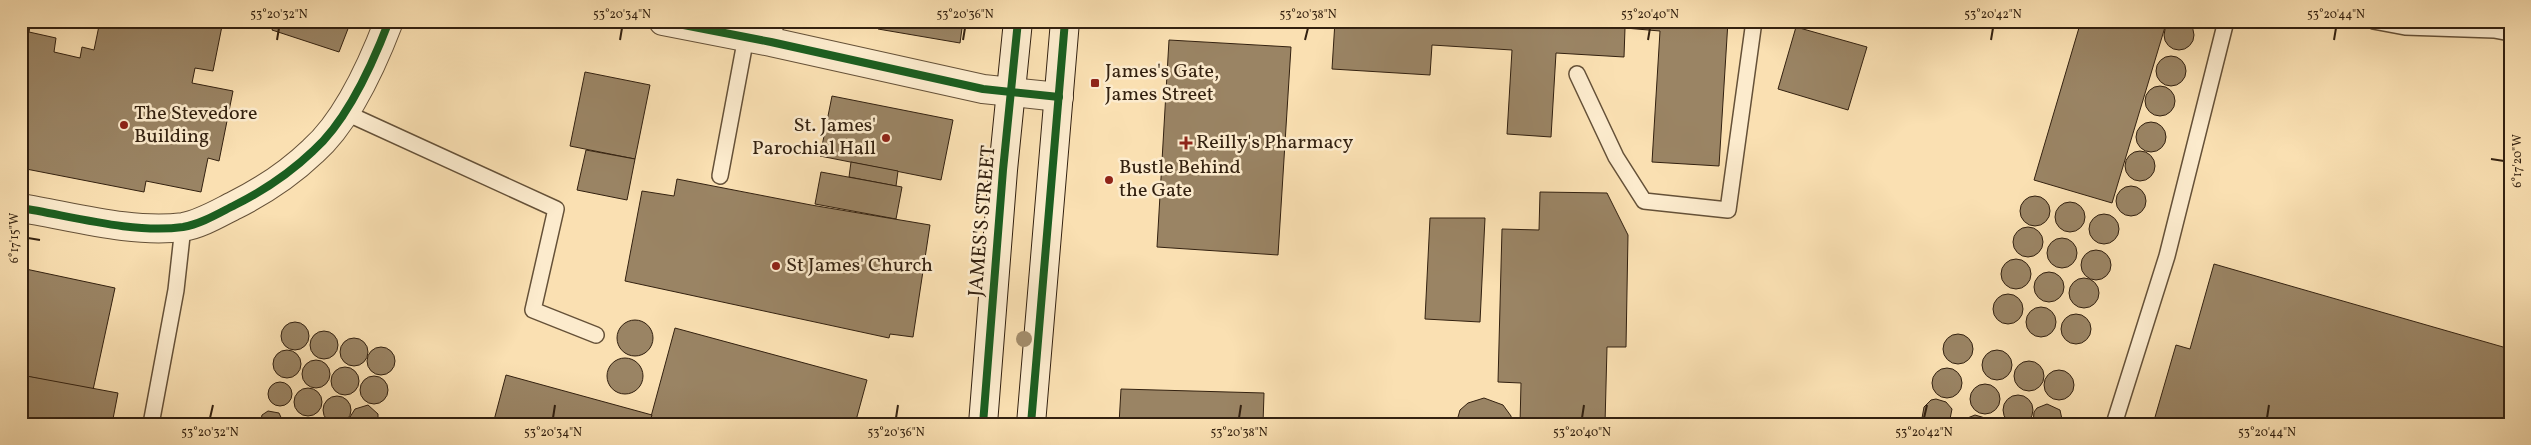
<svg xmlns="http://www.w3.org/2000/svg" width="2531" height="445" font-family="Vollkorn,serif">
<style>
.building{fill:#9a8464;stroke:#332110}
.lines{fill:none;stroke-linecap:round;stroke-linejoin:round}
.lane-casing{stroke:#655138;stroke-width:18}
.street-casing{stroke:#655138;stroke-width:30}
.secondary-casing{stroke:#332110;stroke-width:30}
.lane{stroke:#fcebcd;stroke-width:15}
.street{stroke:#fcebcd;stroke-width:28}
.secondary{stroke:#fcebcd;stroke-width:28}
.cycleway-casing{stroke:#fcebcd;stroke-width:11}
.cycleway{stroke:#1b5e20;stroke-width:8}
.tree{fill:#a38d6c}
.ticks{fill:none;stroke:#332110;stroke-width:2}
.poi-dot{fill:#8f2418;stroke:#fcebcd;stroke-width:2}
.labels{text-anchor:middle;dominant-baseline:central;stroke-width:5;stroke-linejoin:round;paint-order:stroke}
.poi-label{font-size:20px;fill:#332110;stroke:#fcebcd;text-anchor:start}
.street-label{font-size:20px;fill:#332110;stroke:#fcebcd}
.neatline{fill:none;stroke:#332110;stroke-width:2}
.ticks-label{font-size:12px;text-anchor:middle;fill:#332110}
</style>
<rect width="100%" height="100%" fill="#fae0b2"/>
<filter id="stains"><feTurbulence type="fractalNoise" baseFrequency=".004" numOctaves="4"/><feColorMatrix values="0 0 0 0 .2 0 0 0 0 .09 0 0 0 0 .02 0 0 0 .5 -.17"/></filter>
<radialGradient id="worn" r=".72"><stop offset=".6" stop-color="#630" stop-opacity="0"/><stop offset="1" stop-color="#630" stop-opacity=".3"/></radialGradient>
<g class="building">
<circle cx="2179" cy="35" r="15"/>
<path d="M21 21H31L29 32 56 38 54 52 80 58 82 47 94 50 100 21H223L213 71 195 68 192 83 233 91 219 161 208 158 201 192 146 181 144 192 21 168Z"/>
<path d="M275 21H351L339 52 272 30Z"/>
<path d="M879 21H963L960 43 878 29Z"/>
<path d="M1335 21H1728L1719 166 1652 162 1660 31 1625 28 1624 57 1556 53 1551 137 1507 134 1512 50 1432 45 1430 75 1332 69Z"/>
<path d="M2081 21H2140L2165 27 2112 203 2034 180Z"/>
<path d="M1796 27 1867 47 1848 110 1778 89Z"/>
<path d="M1169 40 1291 47 1278 255 1157 247Z"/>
<circle cx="2171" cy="71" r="15"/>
<path d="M585 72 650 85 635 159 570 146Z"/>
<circle cx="2160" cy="101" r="15"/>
<path d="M832 96 953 120 941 180 820 156Z"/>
<circle cx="2151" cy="137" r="15"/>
<path d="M586 150 635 159 627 200 577 190Z"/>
<circle cx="2140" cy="166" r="15"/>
<path d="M851 162 898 171 896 186 849 177Z"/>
<path d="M821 172 902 187 896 219 815 204Z"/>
<path d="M677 179 811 205 930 225 913 337 890 334 889 338 625 281 642 191 674 196Z"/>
<circle cx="2131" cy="201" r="15"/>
<path d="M1540 192 1607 193 1628 235 1626 347H1607L1605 424H1520L1521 383 1498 382 1502 229 1539 230Z"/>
<circle cx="2035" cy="211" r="15"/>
<circle cx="2070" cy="217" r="15"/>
<circle cx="2104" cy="229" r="15"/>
<path d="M1430 218H1485L1480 322 1425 319Z"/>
<circle cx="2028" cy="242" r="15"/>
<circle cx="2062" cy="253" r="15"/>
<circle cx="2096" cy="265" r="15"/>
<circle cx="2016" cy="274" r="15"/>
<path d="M2214 264 2510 349V424H2153L2176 345 2190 349Z"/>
<path d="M21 268 115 288 93 390 21 375Z"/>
<circle cx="2049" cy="287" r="15"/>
<circle cx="2084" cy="293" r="15"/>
<circle cx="2008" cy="309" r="15"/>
<circle cx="2041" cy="322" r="15"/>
<circle cx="2076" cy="329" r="15"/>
<circle cx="635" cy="338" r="18"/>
<circle cx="295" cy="336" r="14"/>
<path d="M675 328 867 380 855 424H649Z"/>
<circle cx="324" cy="345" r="14"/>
<circle cx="1958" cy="349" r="15"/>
<circle cx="354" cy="352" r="14"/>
<circle cx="381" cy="361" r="14"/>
<circle cx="1997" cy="365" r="15"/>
<circle cx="287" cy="364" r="14"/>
<circle cx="625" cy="376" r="18"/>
<circle cx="316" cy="374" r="14"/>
<circle cx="2029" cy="376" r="15"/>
<circle cx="345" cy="381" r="14"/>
<circle cx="1947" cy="383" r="15"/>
<circle cx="2059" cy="385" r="15"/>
<path d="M21 375 118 393 112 424H21Z"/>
<path d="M506 375 652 415 649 424H493Z"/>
<circle cx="374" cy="390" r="14"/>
<circle cx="280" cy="394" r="12"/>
<circle cx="1985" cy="399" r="15"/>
<circle cx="308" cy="402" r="14"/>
<path d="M1121 389 1264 393 1263 424H1119Z"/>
<circle cx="2018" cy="410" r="15"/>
<circle cx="337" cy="410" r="14"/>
<path d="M1484 398 1503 405 1511 416 1512 424H1456L1460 410 1468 403Z"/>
<path d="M1936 399 1946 402 1952 409 1949 424 1925 423 1922 418 1924 407 1931 400Z"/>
<path d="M2047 404 2060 410 2063 424H2033L2034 412 2037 408Z"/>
<path d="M368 405 378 414V424H351L350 417 355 409Z"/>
<path d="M268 411 279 413 284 424H260L262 415Z"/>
<path d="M1975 415 1985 418 1990 424H1962L1965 419Z"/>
</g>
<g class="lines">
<g class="lane-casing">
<g id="lane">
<path d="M2373 21 2405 27 2494 30 2510 33"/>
<path d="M771 42 777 21"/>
<path d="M1577 74 1616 157 1644 201 1728 210 1754 21"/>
<path d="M344 112 556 209 533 310 596 335"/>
<path d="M720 176 746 37"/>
<path d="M151 424 176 290 183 227"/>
<path d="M2114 424 2167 256 2226 21"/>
</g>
</g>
<g class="street-casing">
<g id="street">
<path d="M663 21 771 42 983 89 1059 97"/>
<path d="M21 208C71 216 133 234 183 227 201 224 219 213 235 205 263 191 290 173 313 151 347 121 373 63 389 21"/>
</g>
</g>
<g class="secondary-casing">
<g id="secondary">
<path d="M983 424 1003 170 1018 21"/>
<path d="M1031 424 1065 21"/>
</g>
</g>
<use href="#lane" class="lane"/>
<use href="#street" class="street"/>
<use href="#secondary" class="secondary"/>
<g class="cycleway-casing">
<g id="cycleway">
<path d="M663 21 771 42 983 89 1059 97"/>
<path d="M21 208C71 216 133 234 183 227 201 224 219 213 235 205 263 191 290 173 313 151 347 121 373 63 389 21"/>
<path d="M983 424 1003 170 1018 21"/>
<path d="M1031 424 1065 21"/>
</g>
</g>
<use href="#cycleway" class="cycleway"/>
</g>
<circle class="tree" cx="1024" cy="339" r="8"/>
<path class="ticks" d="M277 40 279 28M620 40 622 28M963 40 965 28M1305 40 1308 28M1648 40 1650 28M1991 40 1993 28M2334 40 2336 28M2491 159 2504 161M28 238 40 240M210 418 213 405M553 418 555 405M896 418 898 405M1239 418 1241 405M1582 418 1584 405M1924 418 1927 405M2267 418 2269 405"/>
<g class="poi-dot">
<rect x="1090" y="78" width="10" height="10" rx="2.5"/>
<circle cx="124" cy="125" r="5"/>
<circle cx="886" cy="138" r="5"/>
<path d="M1183.5 135.5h5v5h5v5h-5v5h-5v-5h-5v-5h5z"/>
<circle cx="1109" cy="180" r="5"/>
<circle cx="776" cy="266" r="5"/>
</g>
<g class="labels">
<g class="poi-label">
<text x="1105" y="72">James's Gate,<tspan x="1105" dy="23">James Street</tspan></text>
<text x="134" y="114">The Stevedore<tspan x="134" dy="23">Building</tspan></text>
<text x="876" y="126" text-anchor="end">St. James'<tspan x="876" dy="23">Parochial Hall</tspan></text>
<text x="1196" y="143">Reilly's Pharmacy</text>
<text x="1119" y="168">Bustle Behind<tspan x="1119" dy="23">the Gate</tspan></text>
<text x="786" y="266">St James' Church</text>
</g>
<g class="street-label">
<text transform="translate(983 221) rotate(-85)">JAMES'S STREET</text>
</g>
</g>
<rect width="2531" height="445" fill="none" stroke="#fae0b2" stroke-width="55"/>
<rect x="28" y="28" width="2476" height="390" class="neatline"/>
<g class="ticks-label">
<text x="279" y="18">53°20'32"N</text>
<text x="622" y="18">53°20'34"N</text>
<text x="965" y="18">53°20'36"N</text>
<text x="1308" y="18">53°20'38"N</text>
<text x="1650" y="18">53°20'40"N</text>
<text x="1993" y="18">53°20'42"N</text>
<text x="2336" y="18">53°20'44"N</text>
<text transform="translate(2517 161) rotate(-90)" y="4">6°17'20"W</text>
<text transform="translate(14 238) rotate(-90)" y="4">6°17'15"W</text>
<text x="210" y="436">53°20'32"N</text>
<text x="553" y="436">53°20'34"N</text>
<text x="896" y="436">53°20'36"N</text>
<text x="1239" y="436">53°20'38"N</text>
<text x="1582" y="436">53°20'40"N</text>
<text x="1924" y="436">53°20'42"N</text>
<text x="2267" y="436">53°20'44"N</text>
</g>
<rect width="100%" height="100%" filter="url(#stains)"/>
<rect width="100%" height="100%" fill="url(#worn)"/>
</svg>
